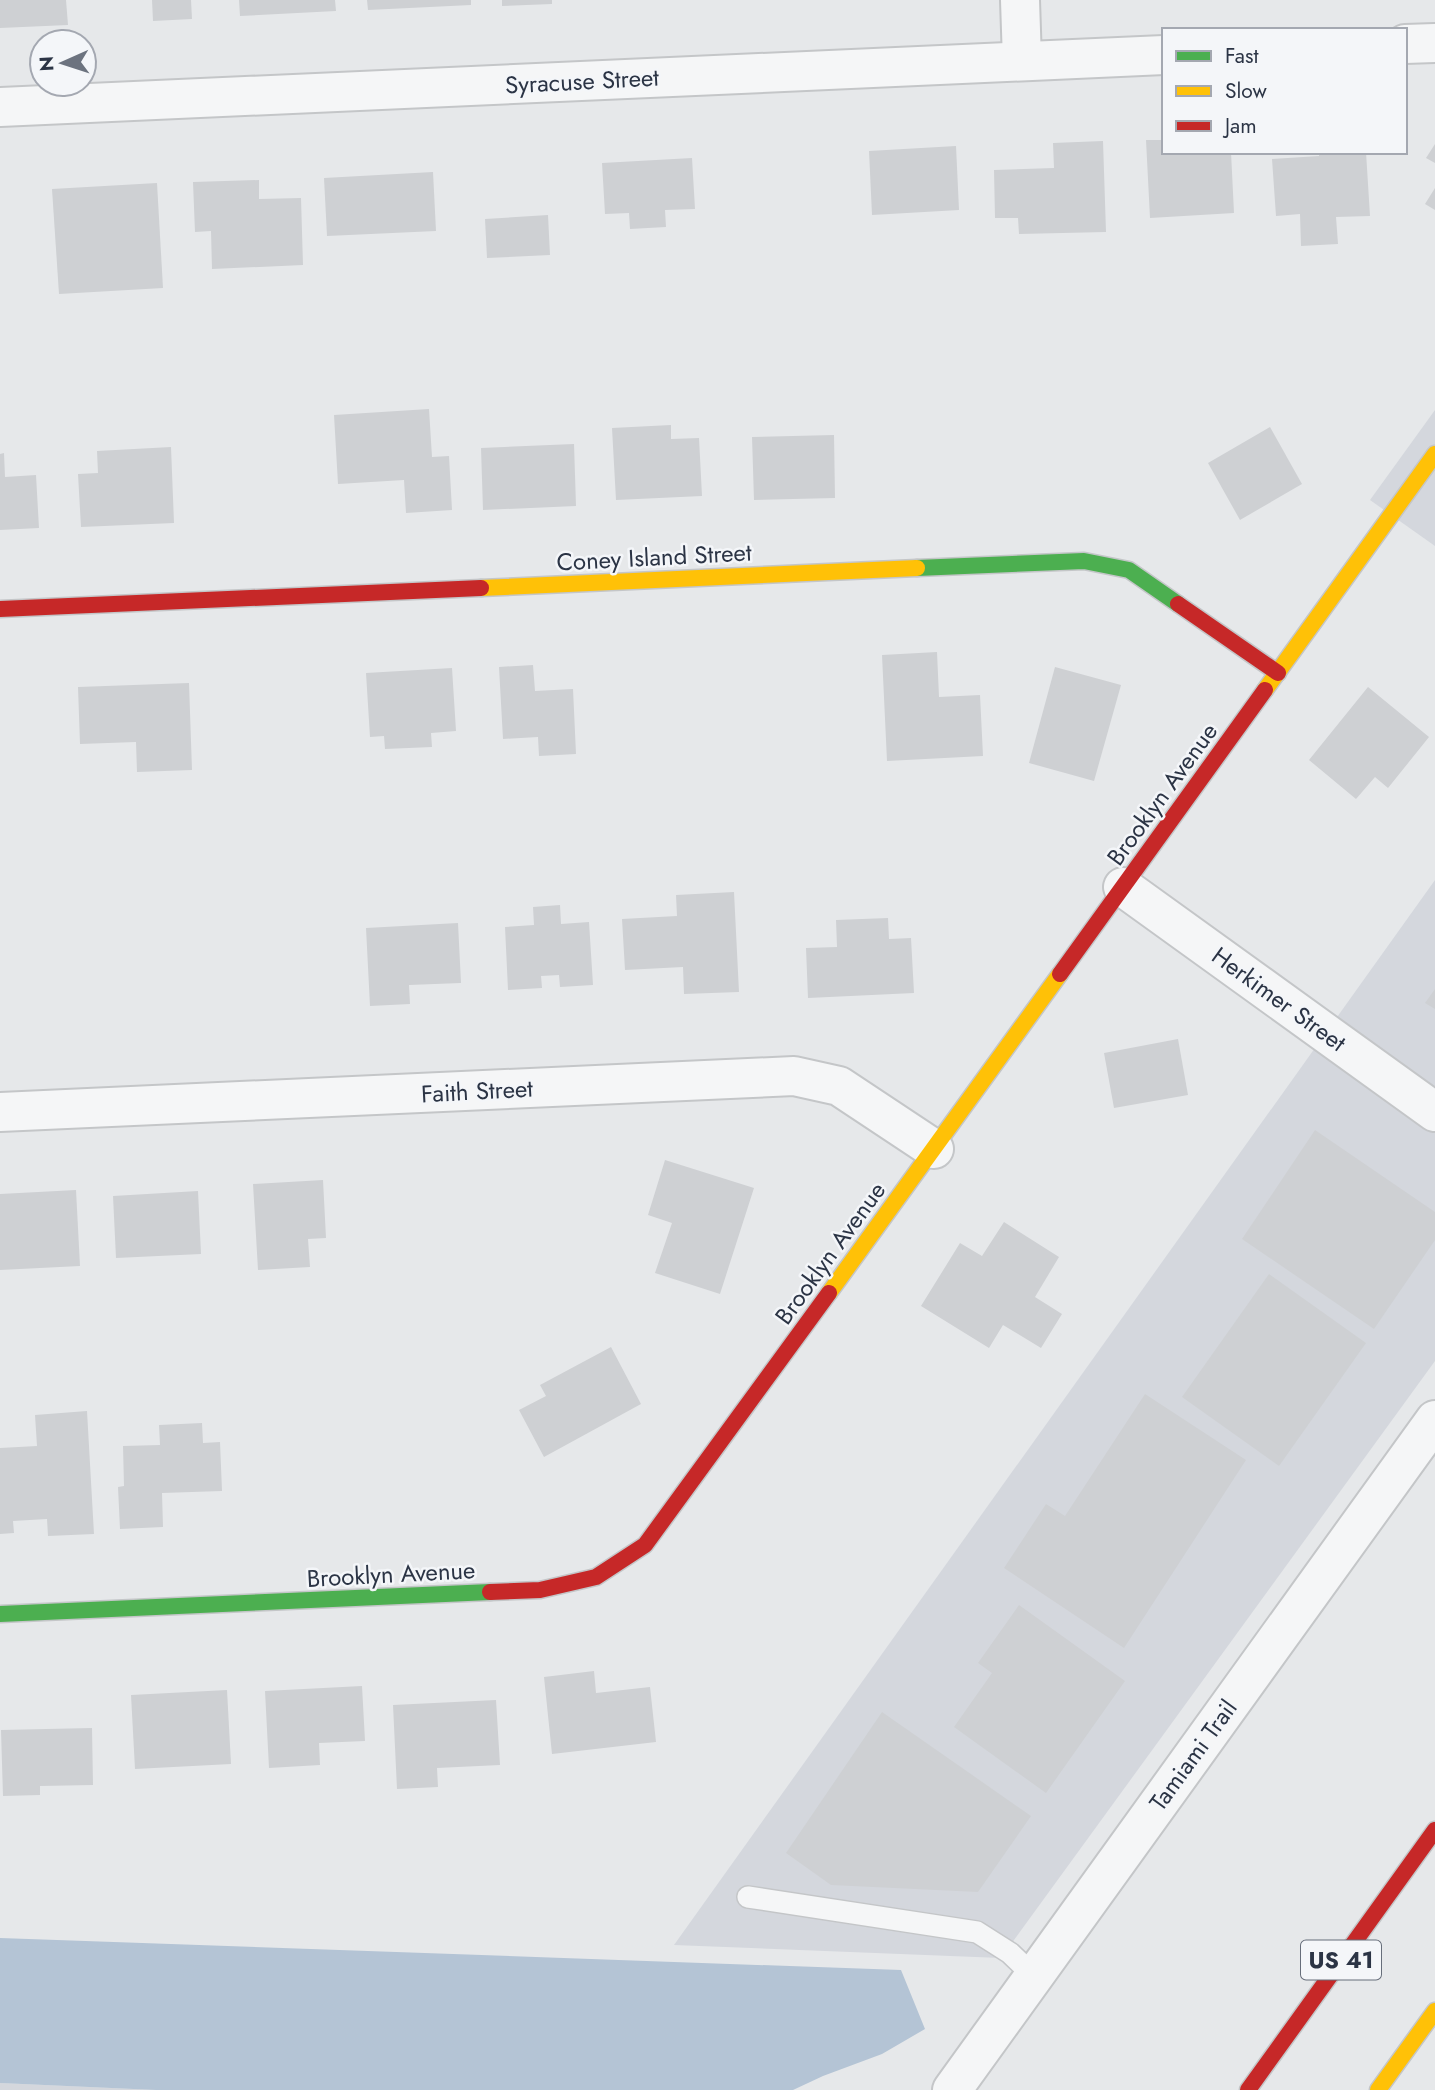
<svg xmlns="http://www.w3.org/2000/svg" width="1435" height="2090" font-family="Jost,sans-serif">
<style>
.built{fill:#d4d7dd}
.water{fill:#b4c4d5}
.building{fill:#ced0d3}
.lines{fill:none;stroke-linecap:round;stroke-linejoin:round}
.lane-casing{stroke:#c4c6c8;stroke-width:24}
.street-casing{stroke:#c4c6c8;stroke-width:42}
.fast-casing{stroke:#c4c6c8;stroke-width:19}
.slow-casing{stroke:#c4c6c8;stroke-width:19}
.jam-casing{stroke:#c4c6c8;stroke-width:19}
.lane{stroke:#f5f6f7;stroke-width:21}
.street{stroke:#f5f6f7;stroke-width:38}
.fast{stroke:#4caf50;stroke-width:16}
.slow{stroke:#ffc107;stroke-width:16}
.jam{stroke:#c62828;stroke-width:16}
.labels{text-anchor:middle;dominant-baseline:central;stroke-width:5;stroke-linejoin:round;paint-order:stroke}
.shield{fill:#f4f6f9;stroke:#676e7b;stroke-width:2}
.shield-label{font-size:23px;font-weight:bold;fill:#2b3445}
.street-label{font-size:24px;fill:#2b3445;stroke:#f4f6f9}
</style>
<rect width="100%" height="100%" fill="#e6e8ea"/>
<g class="built">
<path d="M1435 410V546L1370 500Z"/>
<path d="M1435 880V1361L1001 1958 674 1945Z"/>
<path d="M0 2083 156 2090H0Z"/>
</g>
<path class="water" d="M0 1938 901 1970 925 2029 882 2054 823 2076 793 2090H156L0 2083Z"/>
<g class="building">
<path d="M0 0H66L68 25 0 28Z"/>
<path d="M152 0H191L192 19 153 21Z"/>
<path d="M239 0H335L336 11 240 16Z"/>
<path d="M367 0H471V5L368 10Z"/>
<path d="M502 0H552V4L502 6Z"/>
<path d="M1146 140H1164V152H1231L1234 213 1150 218Z"/>
<path d="M1103 141 1106 232 1019 234 1018 218H995L994 170 1054 168 1053 143Z"/>
<path d="M1435 144V163L1426 158Z"/>
<path d="M956 146 959 210 872 215 869 151Z"/>
<path d="M1319 152H1366L1370 216 1336 217 1338 244 1301 246 1300 214 1276 216 1272 159 1319 156Z"/>
<path d="M692 158 695 209 665 210 666 227 630 229 629 213 605 214 602 163Z"/>
<path d="M433 172 436 231 327 236 324 178Z"/>
<path d="M259 180V199L301 198 303 265 212 269 211 231 195 232 193 182Z"/>
<path d="M157 183 163 288 59 294 52 189Z"/>
<path d="M1435 188V210L1425 204Z"/>
<path d="M548 215 550 255 487 258 485 219Z"/>
<path d="M429 409 432 457 449 456 452 510 406 513 404 480 338 484 334 415Z"/>
<path d="M671 425V439L699 438 702 496 616 500 612 428Z"/>
<path d="M1270 427 1302 484 1240 520 1208 463Z"/>
<path d="M834 435 835 498 754 500 752 437Z"/>
<path d="M574 444 576 506 483 510 481 448Z"/>
<path d="M171 447 174 523 81 527 78 474 98 473 97 451Z"/>
<path d="M4 453 5 477 36 475 39 528 0 530V454Z"/>
<path d="M937 652 939 697 980 695 983 756 887 761 882 655Z"/>
<path d="M533 665 535 691 573 689 576 754 539 756 538 737 503 739 499 667Z"/>
<path d="M1055 667 1121 685 1094 781 1029 763Z"/>
<path d="M452 668 456 731 431 733 432 747 385 749 384 736 370 737 366 673Z"/>
<path d="M189 683 192 770 137 772 136 742 80 744 78 687Z"/>
<path d="M1368 687 1429 737 1388 788 1375 777 1356 799 1309 760Z"/>
<path d="M734 892 739 992 684 994 683 967 625 970 622 919 677 916 676 895Z"/>
<path d="M560 905 561 924 589 922 593 985 560 987 559 975 541 976 542 988 508 990 505 927 534 925 533 907Z"/>
<path d="M888 918 889 939 911 938 914 993 808 998 806 948 837 947 836 920Z"/>
<path d="M458 923 461 983 409 985 410 1004 370 1006 366 928Z"/>
<path d="M1435 989V1009L1425 1003Z"/>
<path d="M1178 1039 1188 1095 1114 1108 1104 1053Z"/>
<path d="M1315 1130 1435 1212V1240L1374 1329 1242 1239Z"/>
<path d="M665 1160 754 1188 720 1294 655 1273 672 1223 648 1215Z"/>
<path d="M323 1180 326 1238 308 1239 310 1267 258 1270 253 1184Z"/>
<path d="M76 1190 80 1266 0 1270V1194Z"/>
<path d="M198 1191 201 1254 116 1258 113 1196Z"/>
<path d="M1004 1222 1059 1257 1035 1297 1062 1314 1041 1348 1003 1325 989 1348 921 1306 960 1243 982 1256Z"/>
<path d="M1269 1274 1366 1343 1279 1466 1182 1397Z"/>
<path d="M611 1347 641 1404 544 1457 519 1410 546 1396 540 1385Z"/>
<path d="M1145 1394 1246 1460 1124 1648 1004 1568 1046 1504 1065 1516Z"/>
<path d="M87 1411 94 1534 48 1536 47 1519 13 1521 14 1533 0 1534V1448L37 1446 35 1415Z"/>
<path d="M202 1423 203 1443 220 1442 222 1491 162 1493 163 1527 120 1529 118 1487 124 1486 123 1446 160 1445 159 1425Z"/>
<path d="M1019 1605 1125 1681 1046 1793 954 1727 992 1673 978 1663Z"/>
<path d="M594 1671 596 1693 650 1687 656 1742 552 1754 544 1677Z"/>
<path d="M362 1686 365 1741 319 1743 320 1765 269 1768 265 1691Z"/>
<path d="M227 1690 231 1764 135 1769 131 1695Z"/>
<path d="M496 1700 500 1765 437 1768 438 1787 397 1789 393 1705Z"/>
<path d="M882 1712 1031 1816 978 1892 831 1885 786 1853Z"/>
<path d="M92 1728 93 1785 40 1786V1795L3 1796 1 1730Z"/>
</g>
<g class="lines">
<g class="lane-casing">
<path id="lane" d="M748 1897 977 1932 1010 1953 1034 1976"/>
</g>
<g class="street-casing">
<g id="street">
<path d="M1020 0 1022 61"/>
<path d="M1405 44 1435 43"/>
<path d="M0 107 1164 55"/>
<path d="M1123 887 1435 1112"/>
<path d="M0 1112 794 1076 839 1086 934 1149"/>
<path d="M952 2090 1435 1420"/>
</g>
</g>
<g class="fast-casing">
<g id="fast">
<path d="M917 568 1084 561 1129 570 1178 604"/>
<path d="M0 1614 490 1592"/>
</g>
</g>
<g class="slow-casing">
<g id="slow">
<path d="M481 588 917 568"/>
<path d="M1265 690 1435 454"/>
<path d="M829 1293 1060 974"/>
<path d="M1378 2090 1435 2011"/>
</g>
</g>
<g class="jam-casing">
<g id="jam">
<path d="M1178 604 1278 673"/>
<path d="M0 609 481 588"/>
<path d="M1060 974 1265 690"/>
<path d="M490 1592 540 1590 596 1577 645 1545 829 1293"/>
<path d="M1248 2090 1435 1830"/>
</g>
</g>
<use href="#lane" class="lane"/>
<use href="#street" class="street"/>
<use href="#fast" class="fast"/>
<use href="#slow" class="slow"/>
<use href="#jam" class="jam"/>
</g>
<g class="labels">
<rect class="shield" x="1301" y="1940.5" width="80" height="39" rx="5"/>
<g class="shield-label">
<text x="1341" y="1960">US 41</text>
</g>
<g class="street-label">
<text transform="translate(582 81) rotate(-3)">Syracuse Street</text>
<text transform="translate(654 557) rotate(-3)">Coney Island Street</text>
<text transform="translate(1162 794) rotate(-54)">Brooklyn Avenue</text>
<text transform="translate(1279 999) rotate(36)">Herkimer Street</text>
<text transform="translate(477 1091) rotate(-3)">Faith Street</text>
<text transform="translate(830 1253) rotate(-54)">Brooklyn Avenue</text>
<text transform="translate(391 1574) rotate(-3)">Brooklyn Avenue</text>
<text transform="translate(1193 1755) rotate(-54)">Tamiami Trail</text>
</g>
</g>
<rect x="1162" y="28" width="245" height="126" fill="#f4f6f9" stroke="#a4a8b1" stroke-width="2"/>
<rect x="1176" y="51" width="35" height="10" fill="#4caf50" stroke="#a4a8b1" stroke-width="2"/>
<text x="1225" y="63" font-size="21" fill="#2b3445">Fast</text>
<rect x="1176" y="86" width="35" height="10" fill="#ffc107" stroke="#a4a8b1" stroke-width="2"/>
<text x="1225" y="98" font-size="21" fill="#2b3445">Slow</text>
<rect x="1176" y="121" width="35" height="10" fill="#c62828" stroke="#a4a8b1" stroke-width="2"/>
<text x="1225" y="133" font-size="21" fill="#2b3445">Jam</text>
<g transform="translate(63 63) rotate(267)"><circle r="33" fill="#f4f6f9" stroke="#a4a8b1" stroke-width="2"/>
<path d="M0-5L12 26L0 18L-12 26Z" fill="#6c737f"/>
<text y="-10" font-size="19" font-weight="bold" text-anchor="middle" fill="#2b3445">N</text>
</g>
</svg>
